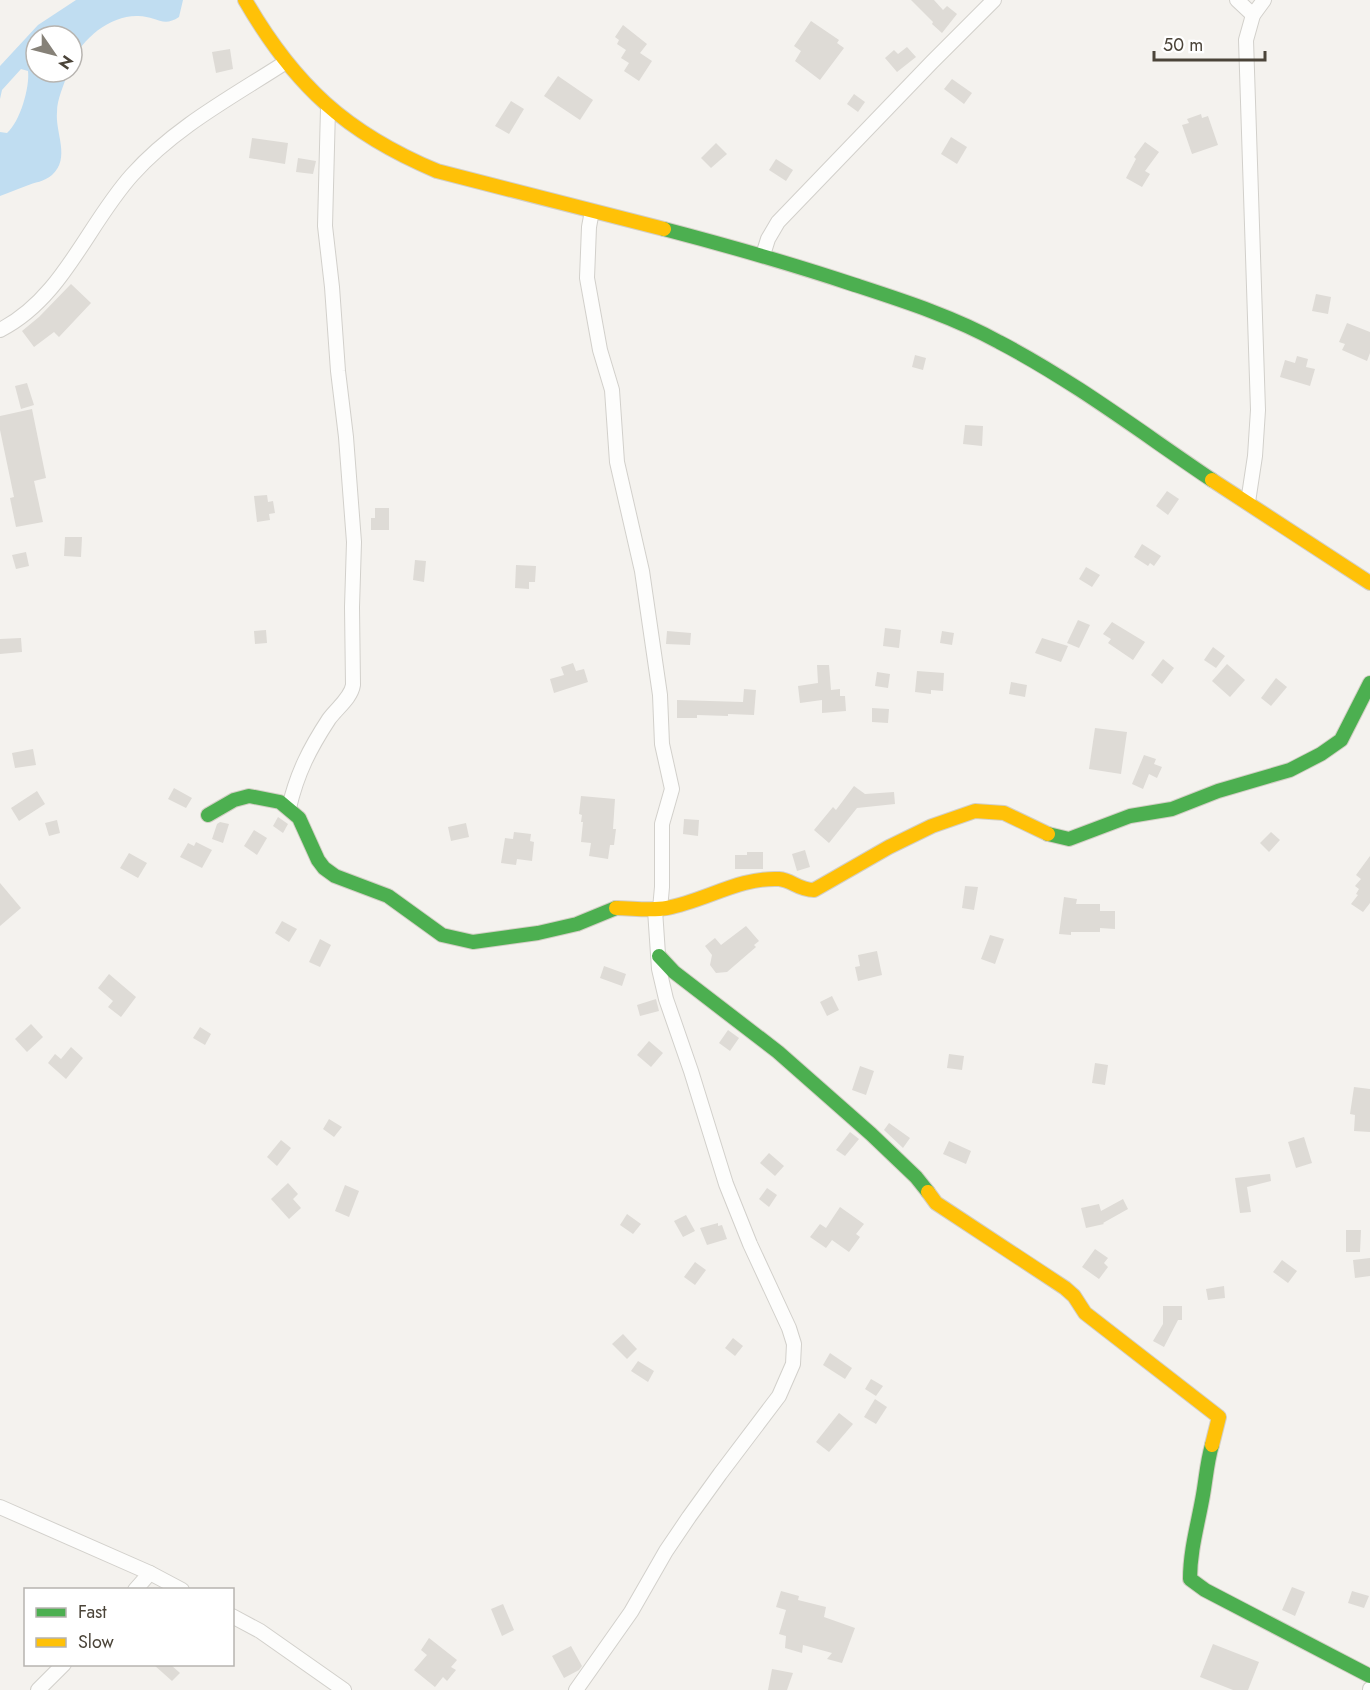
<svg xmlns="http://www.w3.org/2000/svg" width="1370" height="1690" font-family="Jost,sans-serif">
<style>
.water{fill:#c0ddf1}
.building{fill:#dedbd6}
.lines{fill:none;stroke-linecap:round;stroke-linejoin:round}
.street-casing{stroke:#d2d0cb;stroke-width:16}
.fast-casing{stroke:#d3cfc5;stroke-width:16}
.slow-casing{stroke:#d3cfc5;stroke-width:16}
.street{stroke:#fdfdfc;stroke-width:14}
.fast{stroke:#4caf50;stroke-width:14}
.slow{stroke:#ffc107;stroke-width:14}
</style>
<rect width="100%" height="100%" fill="#f4f2ee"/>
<path class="water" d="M76 0H183L179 17C163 28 156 16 138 16 111 15 82 38 72 63V36H36V72H68C64 85 57 99 57 112 55 133 71 158 52 175 44 182 35 182 26 186 17 189 9 193 0 196V132L7 133C20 122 30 87 28 71L21 69 2 90 0 99V66L38 25Z"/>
<g class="building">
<path d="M911 0H934L943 10 947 6 957 14 942 33 932 24 933 22Z"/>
<path d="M811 21 839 40 837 43 844 48 820 80 795 61 801 51 794 46Z"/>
<path d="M623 25 647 44 640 53 652 61 639 81 624 71 629 63 621 58 626 50 617 44 619 40 615 37Z"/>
<path d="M907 47 916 57 897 72 885 58 894 50 898 54Z"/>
<path d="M230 49 233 69 216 73 212 52Z"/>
<path d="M558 76 593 100 580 120 544 96Z"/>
<path d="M952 79 972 93 964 104 944 89Z"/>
<path d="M854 94 865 102 858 112 847 104Z"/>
<path d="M511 101 524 109 509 134 495 126Z"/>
<path d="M1201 114 1202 118 1208 116 1218 145 1192 154 1182 125 1189 123 1187 119Z"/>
<path d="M951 137 967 147 957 164 941 154Z"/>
<path d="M252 138 288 143 285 164 249 158Z"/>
<path d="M1145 142 1159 152 1145 171 1150 174 1142 187 1126 178 1136 159 1134 157Z"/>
<path d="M716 143 727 154 711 168 701 158Z"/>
<path d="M298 158 316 161 313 174 296 172Z"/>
<path d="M776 159 793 170 786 181 769 170Z"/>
<path d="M71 284 91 303 59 337 54 332 34 347 22 331 39 317Z"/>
<path d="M1316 294 1331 297 1328 314 1312 311Z"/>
<path d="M1347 323 1370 332V353L1367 361 1342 350 1345 344 1339 342Z"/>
<path d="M915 355 926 358 923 370 912 367Z"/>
<path d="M1297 356 1308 359 1306 367 1315 369 1310 386 1280 377 1285 360 1295 363Z"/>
<path d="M27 383 34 405 21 409 15 386Z"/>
<path d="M32 409 46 478 34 481 43 522 16 527 10 498 14 497 0 430V416Z"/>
<path d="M965 425 983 426 982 446 963 444Z"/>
<path d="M1167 491 1179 499 1168 515 1156 506Z"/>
<path d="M267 495 268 502 273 501 275 513 269 514 270 520 257 522 254 496Z"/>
<path d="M375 508H389V530H371V518H375Z"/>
<path d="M65 537H82L81 557 64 556Z"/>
<path d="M1142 544 1161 556 1154 566 1150 563 1148 566 1134 557Z"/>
<path d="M26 552 29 566 16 569 12 555Z"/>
<path d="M415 560 426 561 424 582 413 580Z"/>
<path d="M516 565 536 566 535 582H529V589L515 588Z"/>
<path d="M1086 567 1100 575 1092 587 1079 579Z"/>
<path d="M1078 620 1090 625 1079 648 1067 643Z"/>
<path d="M1112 622 1145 642 1133 660 1108 643 1111 639 1103 634Z"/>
<path d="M885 628 901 630 899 648 883 646Z"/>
<path d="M266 630 267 643 255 644 254 631Z"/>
<path d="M667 631 691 633 690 645 666 644Z"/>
<path d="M942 631 954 633 952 645 940 643Z"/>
<path d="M21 638 22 652 0 654V639Z"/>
<path d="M1042 638 1068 646 1061 662 1035 653Z"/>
<path d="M1213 647 1225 656 1216 668 1204 660Z"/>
<path d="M1163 659 1174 668 1162 684 1151 675Z"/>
<path d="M573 663 576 671 584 669 588 682 554 693 550 679 564 675 561 667Z"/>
<path d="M1227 664 1245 680 1230 697 1212 681Z"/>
<path d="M817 665H829L831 690 840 689V696H845L846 711 822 713V700L800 703 798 686 818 683Z"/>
<path d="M917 671 944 673 943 691 931 690V694L915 692Z"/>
<path d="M877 672 890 674 888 688 875 686Z"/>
<path d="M1276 678 1287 687 1271 706 1261 698Z"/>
<path d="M1011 682 1027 685 1025 697 1009 694Z"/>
<path d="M744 689 756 690 754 715 728 714V716L697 715V718H677V700L743 702Z"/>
<path d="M872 708 889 709 888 723 872 722Z"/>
<path d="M1095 728 1127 732 1121 774 1089 769Z"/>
<path d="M33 749 36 765 15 768 12 753Z"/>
<path d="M1144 755 1156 759 1154 764 1162 767 1157 778 1149 774 1143 789 1132 784Z"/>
<path d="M854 786 865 794 894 792 895 804 857 808 829 843 814 830 833 807 836 810Z"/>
<path d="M174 788 192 798 186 808 168 799Z"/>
<path d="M37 791 45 804 19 821 11 808Z"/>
<path d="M581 796 615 799 613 829H616L614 845H610L608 859 589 856 591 843 581 842 583 822H581L582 815 579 814Z"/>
<path d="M278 817 288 824 283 833 273 826Z"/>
<path d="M684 819 699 820 698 836 683 834Z"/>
<path d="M57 820 60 833 49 836 45 823Z"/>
<path d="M220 822 229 824 223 843 212 839 217 824Z"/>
<path d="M466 823 469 837 451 841 448 827Z"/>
<path d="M254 830 267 838 257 855 244 846Z"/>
<path d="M514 832 531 834 530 841 534 842 532 861 517 859 516 865 501 863 505 838 513 839Z"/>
<path d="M1271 832 1280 840 1269 852 1260 843Z"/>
<path d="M196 842 212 850 202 868 180 857 188 843 194 846Z"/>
<path d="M805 850 810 867 797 871 792 854Z"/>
<path d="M747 852H763V869H735V855H747Z"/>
<path d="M129 853 147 863 138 878 120 868Z"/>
<path d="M1370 856V903L1363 912 1351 904 1358 895 1356 894 1359 889 1355 886 1361 879 1356 875Z"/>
<path d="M0 883 21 908 0 926Z"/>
<path d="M965 886 978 887 974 910 962 908Z"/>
<path d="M1064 897 1077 899 1076 904H1100V911H1115V929L1100 928V932H1071V935L1059 934Z"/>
<path d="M282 921 297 929 289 942 275 933Z"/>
<path d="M746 926 759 941 754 945 756 947 727 972 716 973 710 965 712 955 705 946 715 938 721 945Z"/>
<path d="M990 935 1004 939 995 964 981 959Z"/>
<path d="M320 939 331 945 320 967 309 962Z"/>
<path d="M877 951 882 975 858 981 855 967 860 966 858 955Z"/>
<path d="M604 966 626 974 622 986 600 978Z"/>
<path d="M109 974 136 997 121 1017 108 1007 113 1001 98 988Z"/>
<path d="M832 996 839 1010 827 1016 820 1002Z"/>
<path d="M656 999 659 1011 640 1016 637 1005Z"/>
<path d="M31 1024 43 1037 27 1052 15 1039Z"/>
<path d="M200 1027 211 1034 205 1045 193 1038Z"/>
<path d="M728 1030 739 1038 730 1051 719 1043Z"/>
<path d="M649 1041 663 1053 651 1067 637 1055Z"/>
<path d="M71 1047 83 1058 66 1079 48 1063 55 1054 61 1059Z"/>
<path d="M949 1054 964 1056 962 1070 947 1068Z"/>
<path d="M1095 1063 1108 1065 1105 1085 1092 1083Z"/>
<path d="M860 1066 874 1071 866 1095 852 1090Z"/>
<path d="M1354 1087 1370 1089V1132L1354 1131 1355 1115 1350 1114Z"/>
<path d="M329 1119 342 1127 334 1137 323 1129Z"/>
<path d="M889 1123 910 1138 903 1148 884 1130Z"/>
<path d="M850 1132 859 1139 845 1156 836 1150Z"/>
<path d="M1304 1137 1312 1163 1296 1168 1288 1142Z"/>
<path d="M281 1140 291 1148 277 1166 267 1157Z"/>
<path d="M949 1141 971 1151 966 1164 943 1154Z"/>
<path d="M769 1153 784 1166 775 1176 760 1163Z"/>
<path d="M1270 1174 1271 1181 1247 1187 1251 1212 1240 1213 1235 1178Z"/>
<path d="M288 1183 298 1194 293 1199 301 1208 289 1219 271 1199Z"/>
<path d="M345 1185 359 1191 349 1217 335 1211Z"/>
<path d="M767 1188 777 1195 769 1207 759 1199Z"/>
<path d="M1123 1199 1128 1209 1103 1223 1104 1224 1086 1228 1081 1208 1099 1204 1101 1211Z"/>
<path d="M840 1207 864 1224 856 1234 860 1237 849 1252 832 1240 826 1248 810 1237 820 1224 826 1228Z"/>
<path d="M627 1214 641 1224 633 1234 620 1225Z"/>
<path d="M686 1215 695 1231 683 1237 674 1221Z"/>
<path d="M718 1223V1226L722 1225 727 1239 707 1245 700 1228Z"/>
<path d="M1346 1230H1361L1360 1252H1346Z"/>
<path d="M1095 1249 1108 1258 1104 1263 1108 1267 1099 1279 1082 1267Z"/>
<path d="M1370 1258V1276L1355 1278 1353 1260Z"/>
<path d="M1282 1260 1297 1271 1288 1283 1273 1272Z"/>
<path d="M695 1262 706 1270 695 1285 684 1277Z"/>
<path d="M1224 1286 1225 1298 1208 1300 1206 1289Z"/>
<path d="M1163 1306H1182V1320H1178L1164 1347 1153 1341 1163 1324Z"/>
<path d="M623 1334 637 1349 627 1359 612 1344Z"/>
<path d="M733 1338 743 1346 735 1356 725 1348Z"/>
<path d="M830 1353 852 1368 845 1379 823 1365Z"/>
<path d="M638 1361 654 1371 648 1382 631 1371Z"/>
<path d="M871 1379 883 1386 876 1396 865 1389Z"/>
<path d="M875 1399 887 1407 876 1424 864 1417Z"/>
<path d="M839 1413 853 1424 829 1452 816 1442Z"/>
<path d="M1292 1587 1305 1592 1295 1616 1282 1610Z"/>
<path d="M781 1591 799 1596 798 1600 826 1607 824 1617 855 1628 842 1663 827 1659 832 1653 803 1645 802 1653 785 1648 786 1636 779 1634 786 1610 776 1607Z"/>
<path d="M1352 1591 1369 1596 1364 1608 1348 1603Z"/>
<path d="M503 1604 514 1630 502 1636 491 1609Z"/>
<path d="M429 1638 457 1660 451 1667 456 1670 447 1681 443 1677 435 1687 414 1670 427 1655 421 1650Z"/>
<path d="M1213 1644 1259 1662 1248 1690H1233L1200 1677Z"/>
<path d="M571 1646 582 1666 579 1670 564 1678 552 1656Z"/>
<path d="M154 1665H171L180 1673 172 1681Z"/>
<path d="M772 1669 793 1673 787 1690H768Z"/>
</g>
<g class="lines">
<g class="street-casing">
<g id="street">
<path d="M1237 0 1253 15"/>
<path d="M592 211 589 227 587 278 600 350 612 390 617 462 642 571 660 695 662 744 672 789 662 824V887L660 909"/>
<path d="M763 255 768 239 778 222 932 62 994 0"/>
<path d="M0 330C63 298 87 225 132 175 175 127 232 97 286 62"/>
<path d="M1248 502 1255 456 1258 410 1246 40 1253 15 1264 0"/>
<path d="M289 808C297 773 310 748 329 719 337 708 351 698 353 685L352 607 354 542 346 437 338 371 332 287 325 226 328 108"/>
<path d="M0 1507 150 1573 182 1590"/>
<path d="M135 1590 150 1573"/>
<path d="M232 1616 260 1631 344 1690"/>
<path d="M38 1690 64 1664"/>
<path d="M576 1690 631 1612 666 1551 689 1517 720 1474 779 1396 793 1364 794 1344 789 1328 750 1244 726 1184 691 1071 666 999 659 969 655 910"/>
<path d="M1370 1690V1689"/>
</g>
</g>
<g class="fast-casing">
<g id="fast">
<path d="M664 229C729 246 792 264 855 285 904 301 954 317 999 342 1074 381 1142 433 1212 480"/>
<path d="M208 815 234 800 249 796 280 802 299 818 318 860 324 868 335 876 388 896 442 935 473 942 538 933 577 924 616 908"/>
<path d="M1048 834 1069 839 1130 816 1172 809 1218 791 1290 770 1321 754 1341 740 1370 683"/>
<path d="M659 956 674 972 778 1052 871 1134 916 1177 928 1192"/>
<path d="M1212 1445C1207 1462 1206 1478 1203 1495 1198 1524 1190 1550 1190 1579L1205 1590 1370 1676"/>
</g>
</g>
<g class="slow-casing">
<g id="slow">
<path d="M245 0C294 85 346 133 437 171L664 229"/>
<path d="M1212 480 1370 583"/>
<path d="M616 908C632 908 651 911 667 908 705 901 740 877 779 879 792 880 798 890 814 890L889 847 932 826 975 811 1004 813 1048 834"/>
<path d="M928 1192 936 1203 1065 1288 1074 1296 1085 1313 1219 1417 1212 1445"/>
</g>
</g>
<use href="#street" class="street"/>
<use href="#fast" class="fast"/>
<use href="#slow" class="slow"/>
</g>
<rect x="24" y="1588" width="210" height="78" fill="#ffffff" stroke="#b7b4b0" stroke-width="1.5"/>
<rect x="36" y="1608" width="30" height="9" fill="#4caf50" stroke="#b7b4b0" stroke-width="1.5"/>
<text x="78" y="1618" font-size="18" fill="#4b4439">Fast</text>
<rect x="36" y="1638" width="30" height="9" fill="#ffc107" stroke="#b7b4b0" stroke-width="1.5"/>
<text x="78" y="1648" font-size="18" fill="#4b4439">Slow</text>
<g transform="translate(54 54) rotate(125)"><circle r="28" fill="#ffffff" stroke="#b7b4b0" stroke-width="1.5"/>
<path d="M0-4.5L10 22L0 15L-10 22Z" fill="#868178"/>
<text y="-9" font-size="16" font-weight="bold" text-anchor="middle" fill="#4b4439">N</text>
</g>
<path d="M1154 51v9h111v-9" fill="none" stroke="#4b4439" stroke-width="3"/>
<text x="1163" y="51" font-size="18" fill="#4b4439" stroke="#ffffff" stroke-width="4.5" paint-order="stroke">50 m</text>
</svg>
